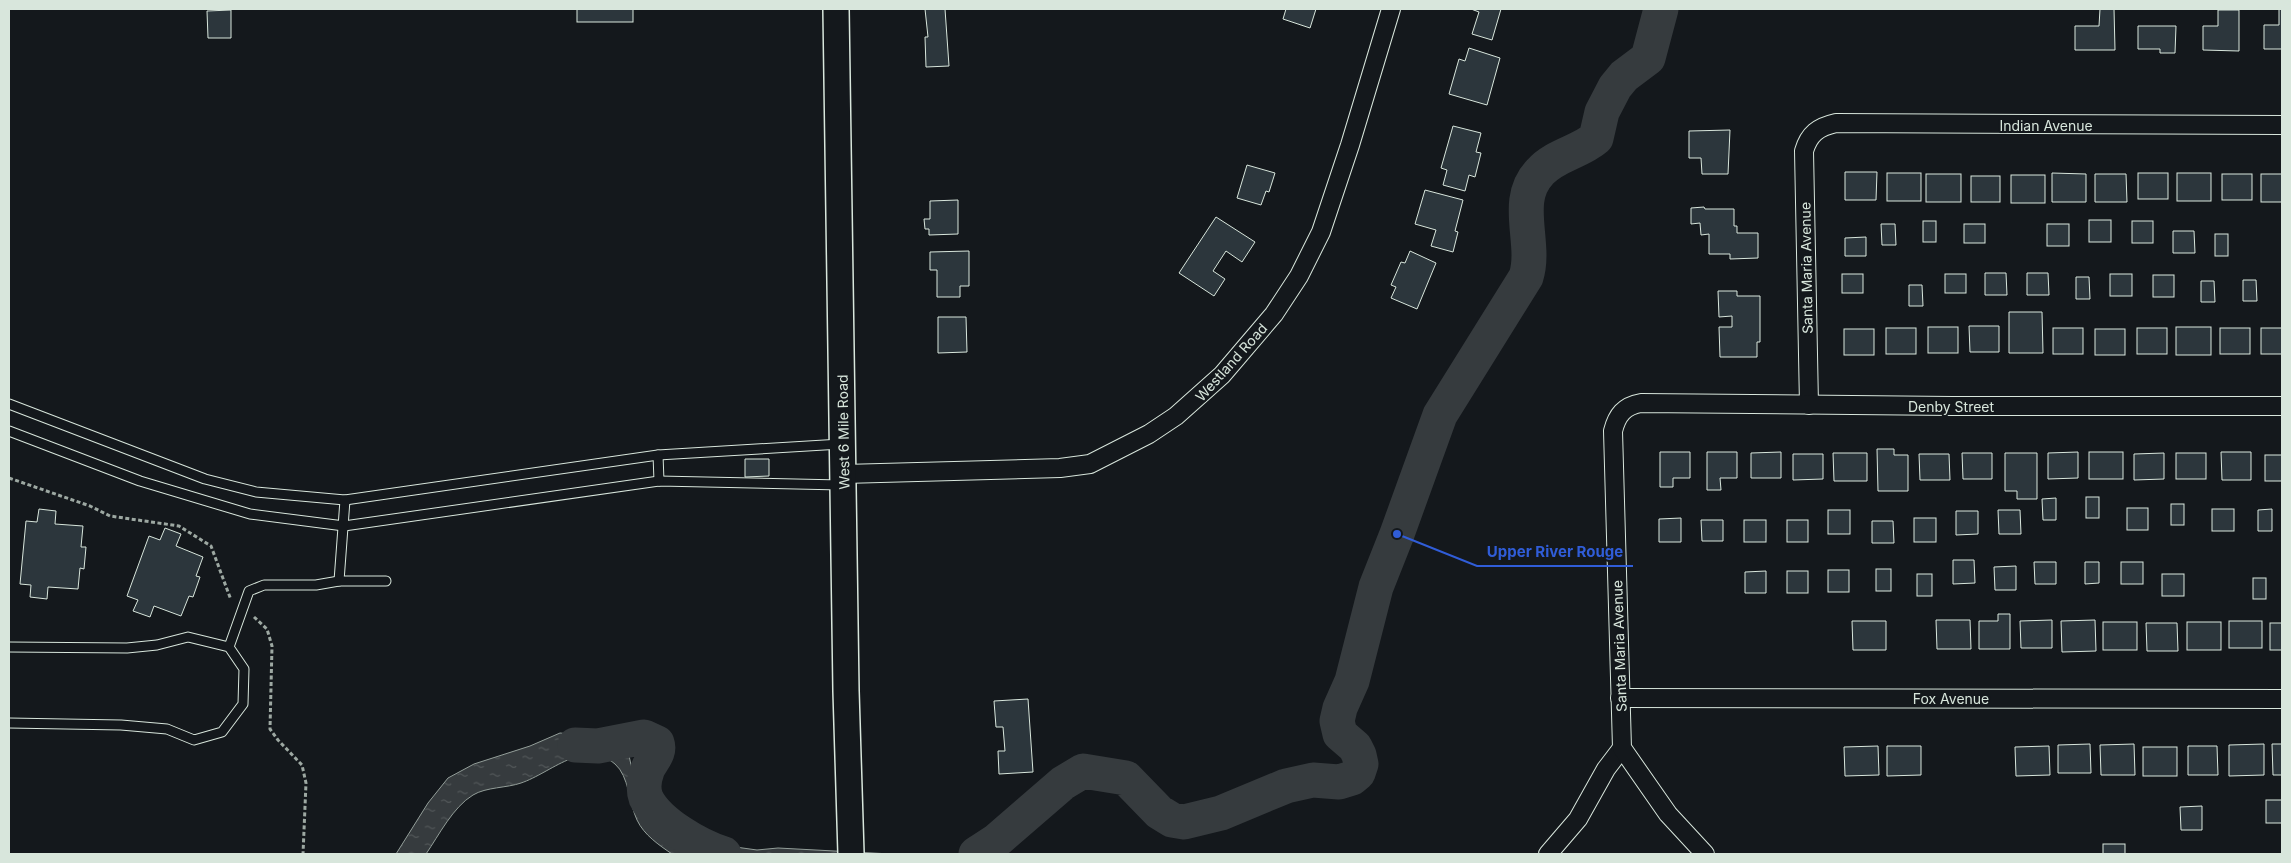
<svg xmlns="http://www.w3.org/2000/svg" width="2291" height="863" font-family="Inter,sans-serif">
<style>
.water{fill:url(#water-ripples);stroke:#939e99}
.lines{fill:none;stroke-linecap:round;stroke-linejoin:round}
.river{stroke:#363b3e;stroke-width:35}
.building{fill:#2c363c;stroke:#d8e6dc}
.service-casing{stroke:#d8e6dc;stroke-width:11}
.minor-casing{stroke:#d8e6dc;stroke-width:20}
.secondary-casing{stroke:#d8e6dc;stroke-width:28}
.path{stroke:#9da8a2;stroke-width:3;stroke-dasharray:4 2.5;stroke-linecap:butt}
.service{stroke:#14181c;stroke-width:9}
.minor{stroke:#14181c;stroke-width:18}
.secondary{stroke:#14181c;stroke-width:25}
.labels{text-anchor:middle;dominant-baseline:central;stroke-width:4;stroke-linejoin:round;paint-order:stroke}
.street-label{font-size:14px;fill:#d8e6dc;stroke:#14181c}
.leader{fill:none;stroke:#305dd8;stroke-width:2}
.callout-dot{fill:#305dd8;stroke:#14181c;stroke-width:2}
.callout-label{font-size:15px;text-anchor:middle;font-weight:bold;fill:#305dd8;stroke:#14181c;stroke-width:4;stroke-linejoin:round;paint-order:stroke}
</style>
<defs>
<pattern id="water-ripples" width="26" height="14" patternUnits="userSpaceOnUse" patternTransform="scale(1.25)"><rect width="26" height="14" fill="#363b3e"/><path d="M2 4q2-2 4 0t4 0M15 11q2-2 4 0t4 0" fill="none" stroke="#525759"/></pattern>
</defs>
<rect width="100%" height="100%" fill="#14181c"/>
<path class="water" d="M614 732 628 751 633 774 657 801 676 819 696 833 721 845 757 850 778 848 891 854H672C659 845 644 835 637 820 629 803 629 776 615 764 584 738 551 773 521 783 507 788 486 787 473 795 453 807 439 835 426 854H396L428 803 448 778 474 764 530 746 560 733 599 737Z"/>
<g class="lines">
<g class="river">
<path d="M575 745 598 746 644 737 657 743C661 754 650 761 647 771 644 779 643 790 646 798 658 823 699 846 724 854"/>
<path d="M976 854 996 841 1063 783 1083 771 1126 778 1159 812 1172 820 1184 822 1221 813 1286 786 1313 780 1339 782 1352 778 1358 773 1361 764 1359 755 1355 747 1340 734 1337 721 1340 708 1352 681 1376 587 1397 534 1440 415 1526 277C1537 243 1512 201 1540 172 1555 155 1580 152 1596 138L1602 112 1615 87 1624 76 1648 58 1661 9"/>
</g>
</g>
<g class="building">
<rect x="577" y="9" width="56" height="13"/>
<path d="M925 9H945L949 66 926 67 925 37H928Z"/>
<path d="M1286 9H1316L1310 28 1283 19Z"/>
<path d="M1471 9H1501L1492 40 1472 34 1479 12Z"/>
<path d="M2100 9H2114L2115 50H2075V26H2099Z"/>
<path d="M2279 9H2282V49H2264V25H2279Z"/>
<path d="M231 10V38H208L207 11Z"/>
<path d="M2218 10H2239V51L2203 50V26H2218Z"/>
<path d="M2138 26H2176L2175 53H2160V49H2138Z"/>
<path d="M1469 48 1500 58 1487 105 1449 94 1459 59 1465 61Z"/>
<path d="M1453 126 1481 133 1476 152 1481 153 1475 177 1469 175 1465 191 1443 185 1447 170 1441 168Z"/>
<path d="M1730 130 1728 174H1702L1701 158H1689V131Z"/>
<path d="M1247 165 1275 173 1269 192 1266 191 1261 205 1237 198Z"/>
<path d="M1845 172H1877L1876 200H1845Z"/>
<rect x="1887" y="173" width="34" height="28"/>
<path d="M2052 173 2086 174V202H2052Z"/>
<rect x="2138" y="173" width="30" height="26"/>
<rect x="2177" y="173" width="34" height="28"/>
<rect x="1926" y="174" width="35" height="28"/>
<path d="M2095 174H2126L2127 202H2095Z"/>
<rect x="2222" y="174" width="30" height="26"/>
<rect x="2261" y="174" width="21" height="28"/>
<rect x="2011" y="175" width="34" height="28"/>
<rect x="1971" y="176" width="29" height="26"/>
<path d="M1425 190 1463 200 1455 231 1458 232 1453 252 1431 246 1436 230 1415 224Z"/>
<path d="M958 200V234L929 235V229H925L924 219H930V201Z"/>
<path d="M1704 207 1705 209H1734V226H1737V233H1758V258L1730 259V254H1709V234L1701 235 1700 223 1691 224V208Z"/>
<path d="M1216 217 1255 242 1242 262 1226 251 1213 271 1225 279 1214 296 1179 273Z"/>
<rect x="2089" y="220" width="22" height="22"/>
<rect x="1923" y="221" width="13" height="21"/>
<rect x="2132" y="221" width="21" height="22"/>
<path d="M1881 224H1895L1896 245H1882Z"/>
<rect x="1964" y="224" width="21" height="19"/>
<rect x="2047" y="224" width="22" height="22"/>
<path d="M2173 231H2194L2195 253H2173Z"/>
<rect x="2215" y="234" width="13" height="22"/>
<path d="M1866 237V256H1845V238Z"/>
<path d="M969 251V286H960V297H937V270H930V252Z"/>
<path d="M1410 251 1436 263 1417 309 1391 298 1396 287 1391 285 1401 262 1405 263Z"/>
<path d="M1985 273H2006L2007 295H1985Z"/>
<path d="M2027 273H2048L2049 295H2027Z"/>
<rect x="1842" y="274" width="21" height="19"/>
<rect x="1945" y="274" width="21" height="19"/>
<rect x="2110" y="274" width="22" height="22"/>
<rect x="2153" y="275" width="21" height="22"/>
<path d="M2076 277H2089L2090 299H2076Z"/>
<path d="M2243 280H2256L2257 301H2243Z"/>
<path d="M2201 281H2214L2215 302H2201Z"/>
<path d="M1909 285H1922L1923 306H1909Z"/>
<path d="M1718 291H1737V296H1760V342H1757V357H1720L1719 327H1732V316L1719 317Z"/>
<path d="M2009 312H2042L2043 353H2009Z"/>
<path d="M938 317H966L967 352 938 353Z"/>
<path d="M1969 326H1999V352H1970Z"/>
<rect x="1928" y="327" width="30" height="26"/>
<rect x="2176" y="327" width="35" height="28"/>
<rect x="1886" y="328" width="30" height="26"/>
<rect x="2053" y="328" width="30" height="26"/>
<rect x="2137" y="328" width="30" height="26"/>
<rect x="2220" y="328" width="30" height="26"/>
<rect x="2261" y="328" width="21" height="26"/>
<rect x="1844" y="329" width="30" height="26"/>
<rect x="2095" y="329" width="30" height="26"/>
<path d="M1877 449H1894V455H1908V491H1878Z"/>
<path d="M1660 452H1690V478H1673V487H1660Z"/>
<path d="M1707 452H1737V478H1720L1721 490H1707Z"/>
<path d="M1781 452V478H1751V453Z"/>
<path d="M2078 452V478L2048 479V453Z"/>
<rect x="2089" y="452" width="34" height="27"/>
<path d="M2221 452H2251V480H2222Z"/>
<path d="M1833 453H1867V481H1834Z"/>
<path d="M1962 453H1992V479H1963Z"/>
<path d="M2005 453H2037V499H2017V491H2005Z"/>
<path d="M2164 453V479L2134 480V454Z"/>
<rect x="2176" y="453" width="30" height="26"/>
<path d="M1793 454H1823V479L1793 480Z"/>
<path d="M1919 454H1949L1950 480H1920Z"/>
<rect x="2265" y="455" width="17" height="26"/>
<path d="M745 459H769V476L745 477Z"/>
<rect x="2086" y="497" width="13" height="21"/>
<path d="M2056 498V520H2043L2042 499Z"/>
<rect x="2171" y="504" width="13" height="21"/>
<rect x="2127" y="508" width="21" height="22"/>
<path d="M39 509 56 511 55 524 83 526 81 547H86L84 569 80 568 78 589 48 587 47 599 30 597 31 585 20 584 26 521 37 522Z"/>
<rect x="2212" y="509" width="22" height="22"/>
<path d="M2272 509V531H2258V510Z"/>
<rect x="1828" y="510" width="22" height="24"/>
<path d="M1998 510H2020L2021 534H1999Z"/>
<path d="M1956 511H1978V534L1956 535Z"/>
<path d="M1681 518V542H1659V519Z"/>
<rect x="1914" y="518" width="22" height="24"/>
<path d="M1701 520H1723V541H1702Z"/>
<rect x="1744" y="520" width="22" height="22"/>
<rect x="1787" y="520" width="21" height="22"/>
<path d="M1872 521H1893L1894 543H1872Z"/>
<path d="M165 528 181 534 176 546 203 557 196 576 200 577 193 597 189 596 181 616 154 606 150 617 133 611 138 600 127 596 149 536 160 540Z"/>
<path d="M1953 560H1974L1975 583 1953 584Z"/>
<path d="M2034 562H2056V584H2035Z"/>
<path d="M2085 562H2099V583L2085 584Z"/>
<rect x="2121" y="562" width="22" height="22"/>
<path d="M2016 566V590H1995L1994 567Z"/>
<rect x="1876" y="569" width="15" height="22"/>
<rect x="1828" y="570" width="21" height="22"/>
<path d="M1766 571V593H1745V572Z"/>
<rect x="1787" y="571" width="21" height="22"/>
<rect x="1917" y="574" width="15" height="22"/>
<rect x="2162" y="574" width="22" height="22"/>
<rect x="2253" y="578" width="13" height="21"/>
<path d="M1998 614H2010V649H1979V621H1998Z"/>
<path d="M1936 620H1970L1971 649H1937Z"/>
<path d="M2052 620V648H2021L2020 621Z"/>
<path d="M2095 620 2096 651 2062 652 2061 621Z"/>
<path d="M1852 621H1886V650H1853Z"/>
<rect x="2229" y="621" width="33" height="27"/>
<rect x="2103" y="622" width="34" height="28"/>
<rect x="2187" y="622" width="34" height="28"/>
<path d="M2146 623H2177L2178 651H2147Z"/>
<rect x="2270" y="623" width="12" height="27"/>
<path d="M1028 699 1033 772 999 774 998 751H1005L1003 727H996L994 701Z"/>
<path d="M2090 744 2091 773H2058V745Z"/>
<path d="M2134 744 2135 775H2101L2100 745Z"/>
<path d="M2264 744V775L2229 776V745Z"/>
<path d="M2272 744H2282V775H2273Z"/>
<path d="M1878 746 1879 775 1845 776 1844 747Z"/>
<path d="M1887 746H1921V775L1887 776Z"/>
<path d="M2049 746 2050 775 2016 776 2015 747Z"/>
<path d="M2188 746H2217L2218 775H2188Z"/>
<rect x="2143" y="747" width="34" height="29"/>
<rect x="2266" y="800" width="16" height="23"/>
<path d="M2202 806V830H2181L2180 807Z"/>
<rect x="2103" y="844" width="22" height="10"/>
</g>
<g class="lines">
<g class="service-casing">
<g id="service">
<path d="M9 404 205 479 256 492 345 500 658 455 841 444"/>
<path d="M9 431 140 481 250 514 344 526 659 481 841 485"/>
<path d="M658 455 659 481"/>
<path d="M339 581 345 500"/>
<path d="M9 647 127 648 157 645 188 637 229 647 244 669 243 704 222 732 194 740 167 729 121 725 9 723"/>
<path d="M229 647 249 591 264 585H316L339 581H386"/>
</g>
</g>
<g class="minor-casing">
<g id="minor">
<path d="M1809 405 1804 151C1809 134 1818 127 1836 123L2282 125"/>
<path d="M844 474 1060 468 1090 464 1149 434 1176 416 1222 375 1274 314 1299 276 1321 232 1350 145 1391 9"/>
<path d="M1620 698 2282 699"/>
<path d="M1548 854 1578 819 1606 769 1622 748"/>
<path d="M1705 854 1668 814 1622 748 1613 431C1617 415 1624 406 1641 403L1952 406H2282"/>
</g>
</g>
<g class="secondary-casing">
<path id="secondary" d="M836 9 846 691 851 854"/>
</g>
<g class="path">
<path d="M9 478 90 506 110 516 179 526 211 546 231 600"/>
<path d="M254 617 267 629 272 646 270 729 278 740 302 765 306 783 303 854"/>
</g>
<use href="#service" class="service"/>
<use href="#minor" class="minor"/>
<use href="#secondary" class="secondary"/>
</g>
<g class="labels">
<g class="street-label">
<text x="2046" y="125">Indian Avenue</text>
<text transform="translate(1806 268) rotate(-91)">Santa Maria Avenue</text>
<text transform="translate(1231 362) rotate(-48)">Westland Road</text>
<text x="1951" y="406">Denby Street</text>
<text transform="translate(843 432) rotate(-91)">West 6 Mile Road</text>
<text transform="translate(1619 646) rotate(-92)">Santa Maria Avenue</text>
<text x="1951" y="698">Fox Avenue</text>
</g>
</g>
<path class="leader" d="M1397 534L1477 566H1633"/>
<circle class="callout-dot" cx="1397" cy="534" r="5"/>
<g class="callout-label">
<text x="1555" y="557">Upper River Rouge</text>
</g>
<rect width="2291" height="863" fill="none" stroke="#d8e6dc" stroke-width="20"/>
</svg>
